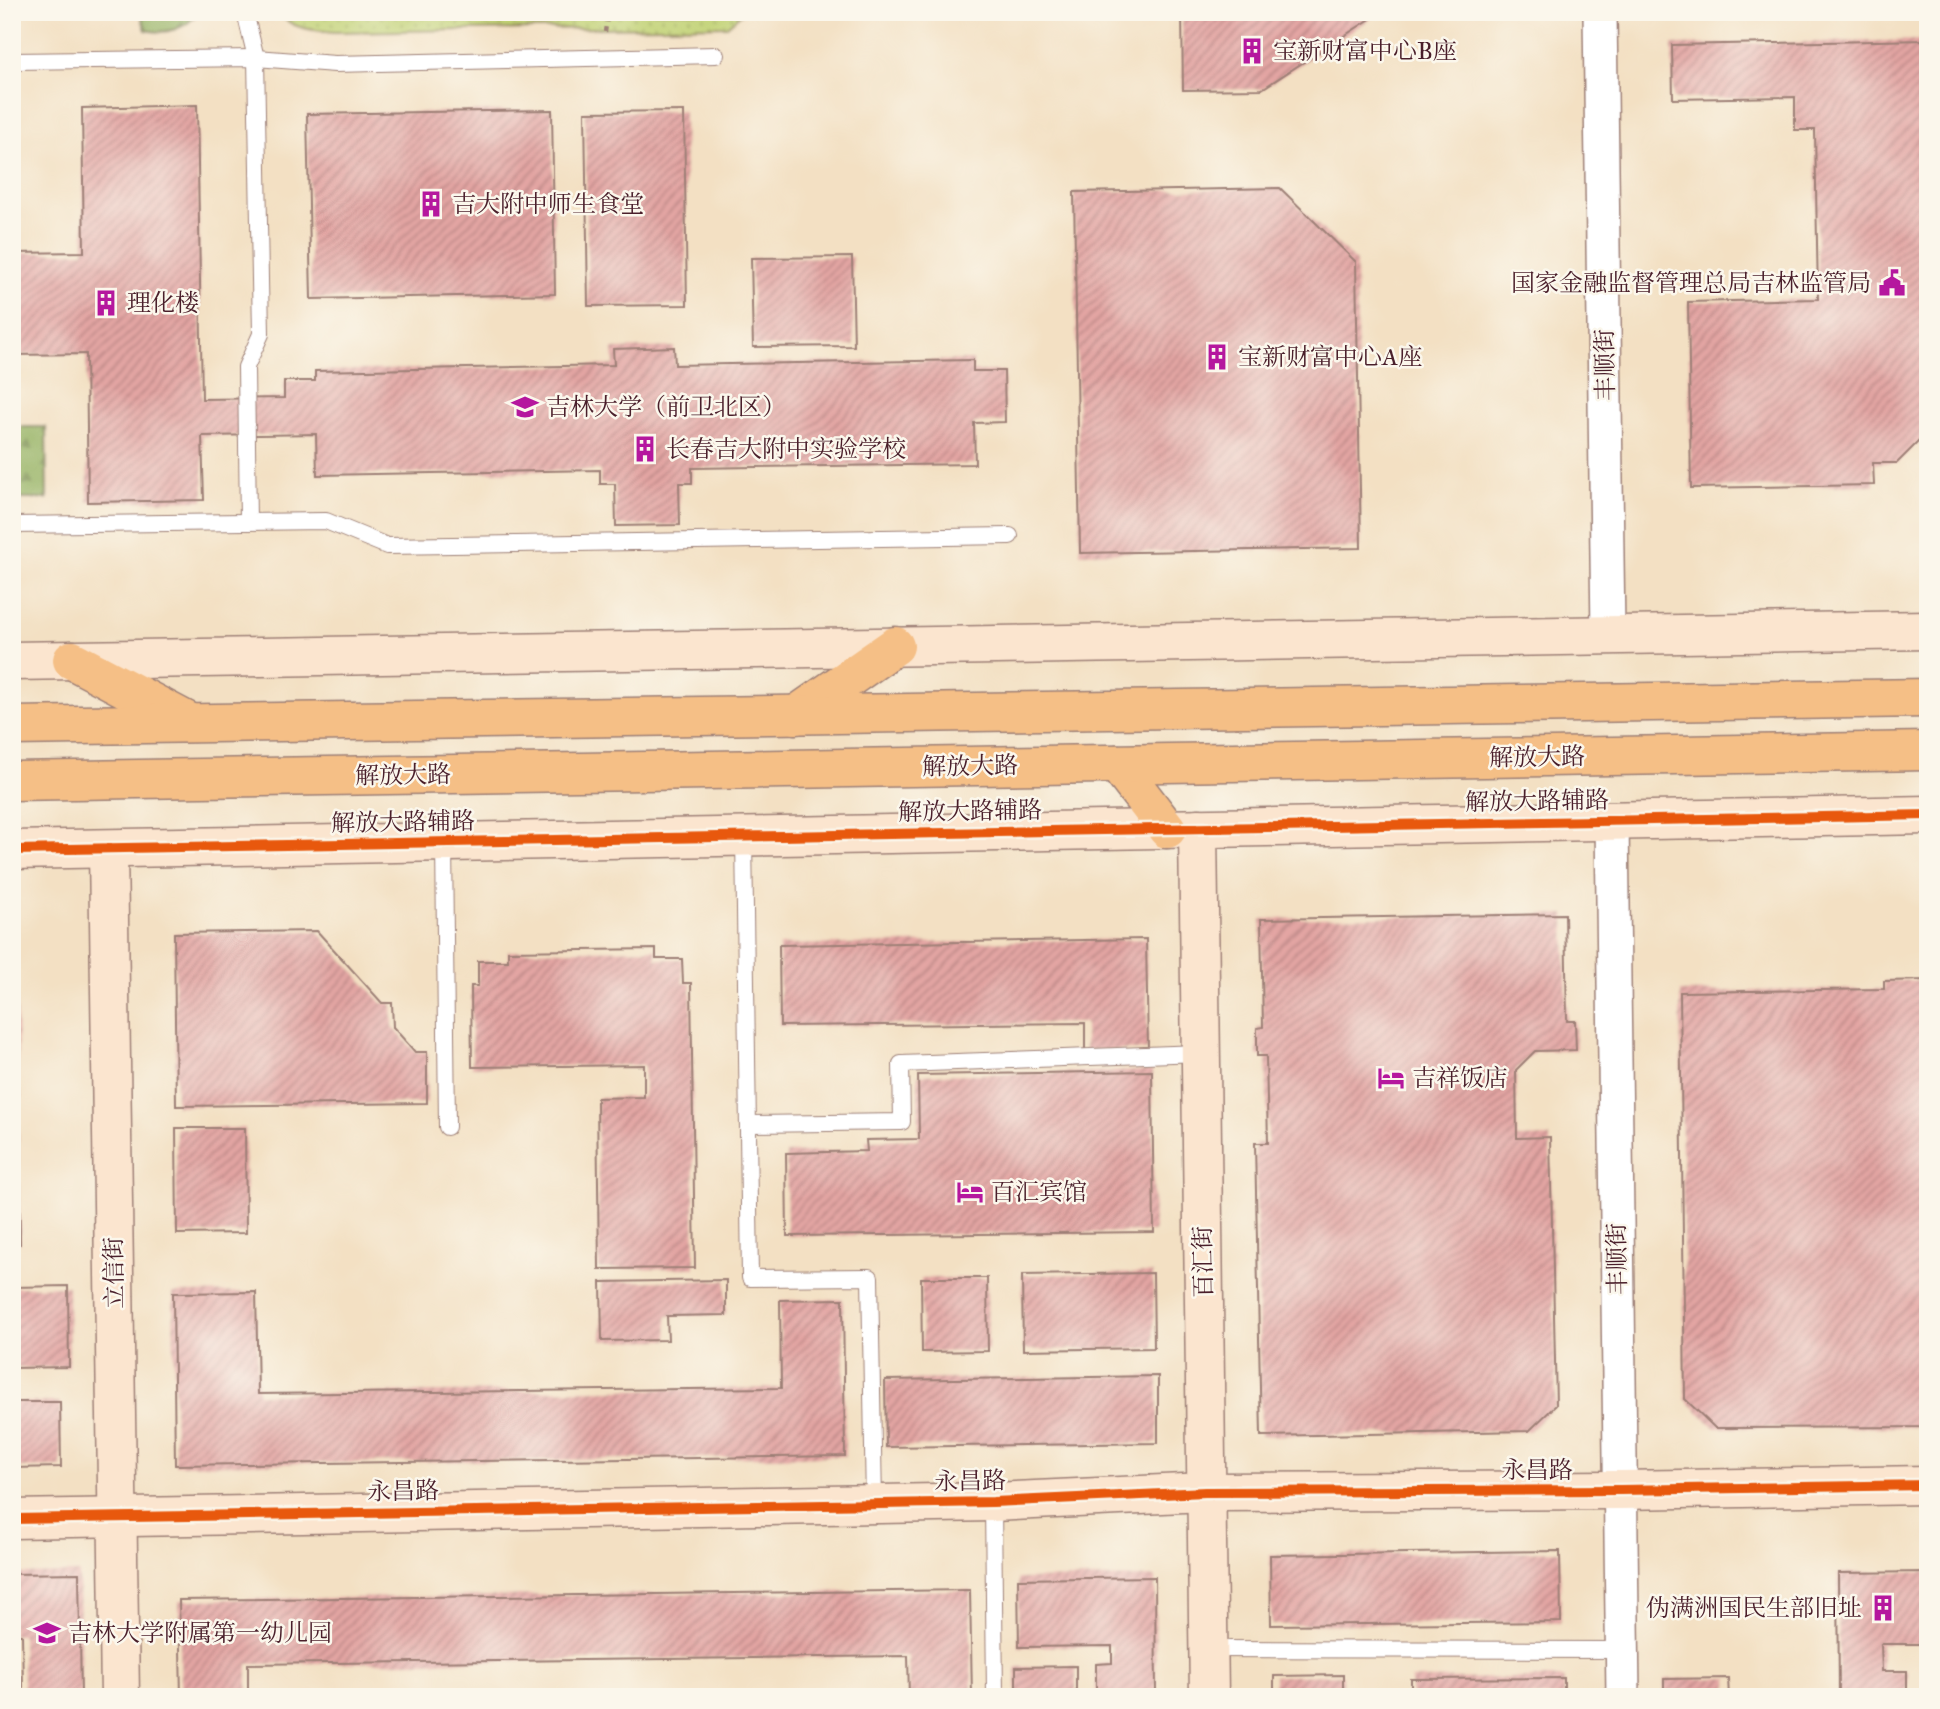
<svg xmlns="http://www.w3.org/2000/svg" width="1940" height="1709" font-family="'IM FELL Great Primer','Noto Serif SC',serif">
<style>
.forest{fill:url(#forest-firs);stroke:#716a48;stroke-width:2}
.garden{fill:url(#garden-dots);stroke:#867850;stroke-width:2}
.building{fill:url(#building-hatch)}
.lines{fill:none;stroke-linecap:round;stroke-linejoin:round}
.lane-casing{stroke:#9e8077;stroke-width:18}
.street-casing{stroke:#9e8077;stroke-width:36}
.secondary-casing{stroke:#9e8077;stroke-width:41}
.primary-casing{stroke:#9e8077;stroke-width:41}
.path{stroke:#9e8077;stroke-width:4.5;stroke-dasharray:5 5;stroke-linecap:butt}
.lane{stroke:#fff;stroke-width:16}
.street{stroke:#fff;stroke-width:33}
.secondary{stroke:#fbe5cf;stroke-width:38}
.primary{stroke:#f5bf86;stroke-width:38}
.cycleway-casing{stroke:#fbf7ec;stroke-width:15}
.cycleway{stroke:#e8590c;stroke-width:10}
.labels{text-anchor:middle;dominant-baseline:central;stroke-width:5;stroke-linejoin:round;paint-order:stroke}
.poi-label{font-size:24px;fill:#4a1f2b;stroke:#fbf7ec;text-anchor:start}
.street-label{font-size:24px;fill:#4a1f2b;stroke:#fbf7ec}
</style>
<defs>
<pattern id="forest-firs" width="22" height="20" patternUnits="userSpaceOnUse" patternTransform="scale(1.75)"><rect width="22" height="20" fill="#98b466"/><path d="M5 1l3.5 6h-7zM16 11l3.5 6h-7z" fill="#7e9254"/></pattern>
<pattern id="garden-dots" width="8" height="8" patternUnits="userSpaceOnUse" patternTransform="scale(1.75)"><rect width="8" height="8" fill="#c1d274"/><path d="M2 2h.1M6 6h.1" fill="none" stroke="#a7b465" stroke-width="1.8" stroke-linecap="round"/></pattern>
<pattern id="building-hatch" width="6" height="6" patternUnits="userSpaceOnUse" patternTransform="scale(1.75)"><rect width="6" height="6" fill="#e3a5a3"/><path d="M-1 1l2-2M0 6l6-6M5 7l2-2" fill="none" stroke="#ba8685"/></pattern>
</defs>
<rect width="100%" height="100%" fill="#fbf7ec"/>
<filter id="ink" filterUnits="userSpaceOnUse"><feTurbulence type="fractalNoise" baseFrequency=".0143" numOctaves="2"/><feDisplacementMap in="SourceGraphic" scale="14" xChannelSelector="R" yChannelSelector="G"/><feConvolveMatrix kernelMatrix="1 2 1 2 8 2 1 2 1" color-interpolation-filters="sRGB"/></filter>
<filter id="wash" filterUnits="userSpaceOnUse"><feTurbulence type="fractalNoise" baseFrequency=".00686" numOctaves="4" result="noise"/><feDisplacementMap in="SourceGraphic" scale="28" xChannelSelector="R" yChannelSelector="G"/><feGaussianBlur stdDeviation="1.57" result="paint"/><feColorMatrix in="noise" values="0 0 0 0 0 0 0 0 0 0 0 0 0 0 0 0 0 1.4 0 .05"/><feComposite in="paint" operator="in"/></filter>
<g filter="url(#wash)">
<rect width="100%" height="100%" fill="#f3e0c3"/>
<g class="forest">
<path d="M140 12H198C187 29 165 35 146 30Z"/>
<path d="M12 427H46L47 499H12Z"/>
</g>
<path class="garden" d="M277 12H743L727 26 335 32C314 30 292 30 277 12Z"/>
<g id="blocks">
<g class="building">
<path d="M1182 12H1381L1262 89 1183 90Z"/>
<path d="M1664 12H1839V15L1664 17Z"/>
<path d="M1928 40V432L1897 463H1873L1874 485 1691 488 1688 302 1818 299 1815 130H1795V97L1673 99 1672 45Z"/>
<path d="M197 105 202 399 284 398V381H315V371L614 365 613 349 674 347 675 365 973 360V371H1004L1005 422 974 423 975 464 692 468V483H679L680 525 616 526 615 484H600V470L317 475 316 434 202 436 204 500 88 502 86 354 12 355V253L84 252 82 108Z"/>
<path d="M552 110 555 294 311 299 307 114Z"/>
<path d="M684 111 687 305 588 306 585 112Z"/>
<path d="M1280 188 1356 262 1361 548 1080 553 1074 192Z"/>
<path d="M852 257 854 346 753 347 751 258Z"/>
<path d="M1565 914 1567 1021H1575L1576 1050 1535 1051 1516 1070 1517 1138 1550 1137 1556 1405 1529 1431 1261 1436 1255 1143H1268L1266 1056H1257V1028L1263 1027 1261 919Z"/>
<path d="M317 931 382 1003H392L393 1027 415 1052H427V1103L176 1106 174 933Z"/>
<path d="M1146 939 1148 1050H1085V1023L780 1026 779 945Z"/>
<path d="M656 949V959H682L683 983H691L695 1268 599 1269 597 1098 644 1097V1065L472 1067 471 986H478V961H508V951Z"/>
<path d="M1928 980V1427L1715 1428 1685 1399 1680 992 1884 989V981Z"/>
<path d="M12 1002H17L20 1244H12Z"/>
<path d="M1152 1071 1154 1232 787 1236 786 1153 867 1151 866 1140 919 1139 918 1075Z"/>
<path d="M176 1128H245L246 1233 177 1234Z"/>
<path d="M1153 1273 1154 1348 1023 1350 1022 1275Z"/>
<path d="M921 1278H987L988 1351 922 1352Z"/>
<path d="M726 1280V1315L667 1316 668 1340 602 1341 601 1282Z"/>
<path d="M68 1286 69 1367 12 1368V1287Z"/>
<path d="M256 1292 258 1394 781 1388 780 1300 843 1299 845 1456 175 1465 173 1293Z"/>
<path d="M1158 1376V1443L886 1447 885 1380Z"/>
<path d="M12 1402H60L61 1467 12 1468Z"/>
<path d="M1560 1551 1561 1622 1271 1625 1270 1555Z"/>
<path d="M1928 1572V1644H1881L1882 1671H1907V1697H1839L1838 1573Z"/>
<path d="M79 1573 81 1697H12V1688H23L22 1635H12V1574Z"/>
<path d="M1155 1577 1156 1697H1096V1664L1112 1663V1646L1019 1647 1018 1579Z"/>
<path d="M970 1590 972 1697H909L908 1656 248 1664V1697H181L179 1600Z"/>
<path d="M1076 1666V1697H1016V1667Z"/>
<path d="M1343 1675V1697H1274V1676Z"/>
<path d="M1564 1678V1697H1411V1679Z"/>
<path d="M1728 1678 1729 1697H1664V1679Z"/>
</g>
</g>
</g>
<g filter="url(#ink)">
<use href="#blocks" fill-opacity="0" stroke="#9e8077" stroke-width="2"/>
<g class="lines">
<g class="lane-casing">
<g id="lane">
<path d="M245 12 256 58 261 334 246 367 248 522"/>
<path d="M12 61 256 58 335 64 716 55"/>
<path d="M12 525 326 521 387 546 1010 536"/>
<path d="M744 836 750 1278 870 1277 874 1504"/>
<path d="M444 842 447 1127"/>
<path d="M748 1124 902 1122 901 1064 1200 1053"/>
<path d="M993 1502 995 1697"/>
<path d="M1208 1649 1622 1650"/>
</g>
</g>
<g class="street-casing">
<g id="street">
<path d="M1600 12 1608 634"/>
<path d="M1612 821 1623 1697"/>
</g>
</g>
<g class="secondary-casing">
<g id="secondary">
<path d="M12 661 1928 630"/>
<path d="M1198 828 1209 1697"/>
<path d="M108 849 120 1697"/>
<path d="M12 850 1928 815"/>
<path d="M12 1519 993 1502 1205 1492 1620 1490 1928 1485"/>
</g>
</g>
<g class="primary-casing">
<g id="primary">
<path d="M72 660 187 721"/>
<path d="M796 715 895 646"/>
<path d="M12 726 1928 698"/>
<path d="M1117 764 1167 829"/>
<path d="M12 781 1928 751"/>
</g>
</g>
<path class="path" d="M605 32 608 12"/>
<use href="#lane" class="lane"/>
<use href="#street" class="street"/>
<use href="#secondary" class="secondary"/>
<use href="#primary" class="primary"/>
<g class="cycleway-casing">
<g id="cycleway">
<path d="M12 850 1928 815"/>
<path d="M12 1519 993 1502 1205 1492 1620 1490 1928 1485"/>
</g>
</g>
<use href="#cycleway" class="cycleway"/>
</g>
</g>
<defs>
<g id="building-bare" transform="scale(2.1)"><path d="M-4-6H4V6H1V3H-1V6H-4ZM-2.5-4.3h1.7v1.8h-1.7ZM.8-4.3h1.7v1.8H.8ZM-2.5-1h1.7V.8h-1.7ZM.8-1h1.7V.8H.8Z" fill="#b5179e" stroke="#fbf7ec" stroke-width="2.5" paint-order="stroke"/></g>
<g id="civic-bare" transform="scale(2.1)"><path d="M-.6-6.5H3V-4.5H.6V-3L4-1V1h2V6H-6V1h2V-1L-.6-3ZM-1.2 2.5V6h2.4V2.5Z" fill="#b5179e" stroke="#fbf7ec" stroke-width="2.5" paint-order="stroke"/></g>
<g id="university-bare" transform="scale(2.1)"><path d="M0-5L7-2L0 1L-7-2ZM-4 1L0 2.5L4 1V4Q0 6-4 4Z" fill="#b5179e" stroke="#fbf7ec" stroke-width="2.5" paint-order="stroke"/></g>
<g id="hotel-bare" transform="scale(2.1)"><path d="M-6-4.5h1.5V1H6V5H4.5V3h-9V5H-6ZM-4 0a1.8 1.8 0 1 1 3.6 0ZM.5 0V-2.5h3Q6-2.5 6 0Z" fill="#b5179e" stroke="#fbf7ec" stroke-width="2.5" paint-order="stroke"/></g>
<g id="school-bare" transform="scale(2.1)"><path d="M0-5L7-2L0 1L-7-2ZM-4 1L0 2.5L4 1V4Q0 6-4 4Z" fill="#b5179e" stroke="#fbf7ec" stroke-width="2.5" paint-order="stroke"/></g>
</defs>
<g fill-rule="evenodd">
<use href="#building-bare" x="1252" y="51"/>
<use href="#building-bare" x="431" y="204"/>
<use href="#civic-bare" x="1892" y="283"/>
<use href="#building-bare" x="106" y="303"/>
<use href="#building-bare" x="1217" y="357"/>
<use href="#university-bare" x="525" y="407"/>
<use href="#building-bare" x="645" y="449"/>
<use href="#hotel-bare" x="1391" y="1078"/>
<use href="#hotel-bare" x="970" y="1192"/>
<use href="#building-bare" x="1883" y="1608"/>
<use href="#school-bare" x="47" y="1633"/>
</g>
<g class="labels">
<g class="poi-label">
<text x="1273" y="51">宝新财富中心B座</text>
<text x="452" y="204">吉大附中师生食堂</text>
<text x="1871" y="283" text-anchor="end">国家金融监督管理总局吉林监管局</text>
<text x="127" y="303">理化楼</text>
<text x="1238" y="357">宝新财富中心A座</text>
<text x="546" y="407">吉林大学（前卫北区）</text>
<text x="666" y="449">长春吉大附中实验学校</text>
<text x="1412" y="1078">吉祥饭店</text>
<text x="991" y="1192">百汇宾馆</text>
<text x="1862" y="1608" text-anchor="end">伪满洲国民生部旧址</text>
<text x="68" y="1633">吉林大学附属第一幼儿园</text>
</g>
<g class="street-label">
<text transform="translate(1605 365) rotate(-91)">丰顺街</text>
<text transform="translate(1537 757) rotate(-1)">解放大路</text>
<text transform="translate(970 766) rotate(-1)">解放大路</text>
<text transform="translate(403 775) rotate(-1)">解放大路</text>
<text transform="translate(1537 801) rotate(-1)">解放大路辅路</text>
<text transform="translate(970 811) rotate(-1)">解放大路辅路</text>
<text transform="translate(403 822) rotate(-1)">解放大路辅路</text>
<text transform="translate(1617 1259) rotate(-91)">丰顺街</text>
<text transform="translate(1203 1262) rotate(-91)">百汇街</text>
<text transform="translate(114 1273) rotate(-91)">立信街</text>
<text x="1537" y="1470">永昌路</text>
<text transform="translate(970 1481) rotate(-1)">永昌路</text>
<text transform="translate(403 1491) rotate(-1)">永昌路</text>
</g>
</g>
<rect width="1940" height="1709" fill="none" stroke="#fbf7ec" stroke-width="42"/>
</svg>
